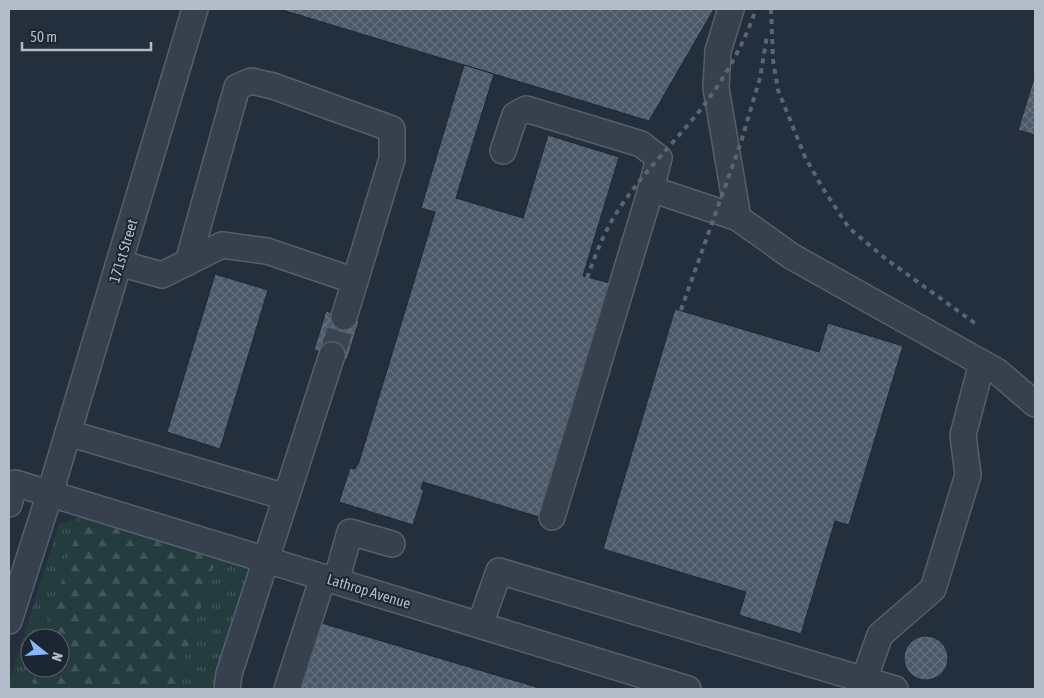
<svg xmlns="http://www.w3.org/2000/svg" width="1044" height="698" font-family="'Asap Condensed',sans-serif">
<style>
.grass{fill:url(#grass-tufts)}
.forest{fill:url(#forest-firs)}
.building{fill:url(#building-cross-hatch);stroke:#1e2834}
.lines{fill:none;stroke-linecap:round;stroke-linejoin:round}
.minor-tunnel{stroke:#394452;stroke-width:25;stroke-dasharray:25 12;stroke-linecap:butt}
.minor-casing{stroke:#555f6b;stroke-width:28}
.minor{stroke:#37414d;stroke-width:25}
.rail{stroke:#596574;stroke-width:4;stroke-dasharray:5 5;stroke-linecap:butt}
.labels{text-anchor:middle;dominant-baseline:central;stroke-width:4;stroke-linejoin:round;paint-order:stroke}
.street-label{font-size:15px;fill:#b3bcc9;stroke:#1c2632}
</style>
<defs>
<pattern id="grass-tufts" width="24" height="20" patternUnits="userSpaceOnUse" patternTransform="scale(1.25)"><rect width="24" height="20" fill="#253c3e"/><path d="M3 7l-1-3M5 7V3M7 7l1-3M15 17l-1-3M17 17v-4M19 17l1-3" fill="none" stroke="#425659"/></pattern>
<pattern id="forest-firs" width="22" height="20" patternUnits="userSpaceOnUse" patternTransform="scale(1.25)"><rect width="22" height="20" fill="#253c3e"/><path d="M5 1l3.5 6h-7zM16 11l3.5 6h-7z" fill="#425659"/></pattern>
<pattern id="building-cross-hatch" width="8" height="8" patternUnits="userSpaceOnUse" patternTransform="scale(1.25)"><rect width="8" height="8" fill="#4c5969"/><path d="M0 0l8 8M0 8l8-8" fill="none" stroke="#636f7d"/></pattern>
</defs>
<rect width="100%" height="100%" fill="#232f3d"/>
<g class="grass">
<path d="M81 517 45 638H30V668H37L31 689H9V682L59 524Z"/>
<path d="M216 559 249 569 212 689H175Z"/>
</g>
<path class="forest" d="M81 517 216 559 175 689H31L37 668H60V638H45Z"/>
<g class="building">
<path d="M279 9H714L649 121Z"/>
<path d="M464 65 494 74 456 198 523 218 548 135 619 157 583 276 610 283 539 517 423 482 421 489 424 490 413 525 339 502 350 468 355 469 359 462 435 212 421 208Z"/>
<path d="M1035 75V135L1018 130Z"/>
<path d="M215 274 268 290 220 449 167 432Z"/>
<path d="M675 309 819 352 828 323 903 346 849 525 835 521 801 634 739 615 746 592 603 549Z"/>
<path d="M326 311 359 321 347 360 314 350Z"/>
<path d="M318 622 543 689H298Z"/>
<circle cx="926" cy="658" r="22"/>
</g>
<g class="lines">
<path class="minor-tunnel" d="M332 355 344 317"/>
<g class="minor-casing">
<g id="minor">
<path d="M731 9 718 51 716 88 738 218 791 256 998 372 1035 404"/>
<path d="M503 151 515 115 526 109 641 144 659 158 651 189"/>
<path d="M188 262 237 87 251 81 273 86 392 129V159L355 281"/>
<path d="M119 263 162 275 222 245 267 251 355 281 344 317"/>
<path d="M68 433 286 497"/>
<path d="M9 504 15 483 688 689"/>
<path d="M552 517 651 189 738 218"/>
<path d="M336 581 350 532 392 544"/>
<path d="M9 621 50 493 195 9"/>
<path d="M480 625 499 571 895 689"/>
<path d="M864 680 880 635 933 589 968 475 963 435 982 363"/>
<path d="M227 689 229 674 332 355"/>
<path d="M287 689 323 577"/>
</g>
</g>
<use href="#minor" class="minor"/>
<g class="rail">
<path d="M771 9 773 60 778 90 805 157 822 187 849 228 886 259 976 324"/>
<path d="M587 278C596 253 605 230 619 209 642 174 671 146 697 114 722 83 743 47 756 9"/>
<path d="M681 310 741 142 760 78 767 36"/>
</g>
</g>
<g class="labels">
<g class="street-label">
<text transform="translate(123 251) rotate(-73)">171st Street</text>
<text transform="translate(369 591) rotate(17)">Lathrop Avenue</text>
</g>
</g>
<rect width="1044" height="698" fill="none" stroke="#b3bcc9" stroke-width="20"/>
<g transform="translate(45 653) rotate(107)"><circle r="24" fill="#1c2632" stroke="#58626e"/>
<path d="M0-4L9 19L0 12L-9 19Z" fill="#86b8fa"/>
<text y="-8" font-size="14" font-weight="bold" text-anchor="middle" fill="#b3bcc9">N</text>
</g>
<path d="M22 42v8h129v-8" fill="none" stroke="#b3bcc9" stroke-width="2.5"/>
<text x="30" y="42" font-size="15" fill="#b3bcc9" stroke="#1c2632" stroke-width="4" paint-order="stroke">50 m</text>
</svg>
